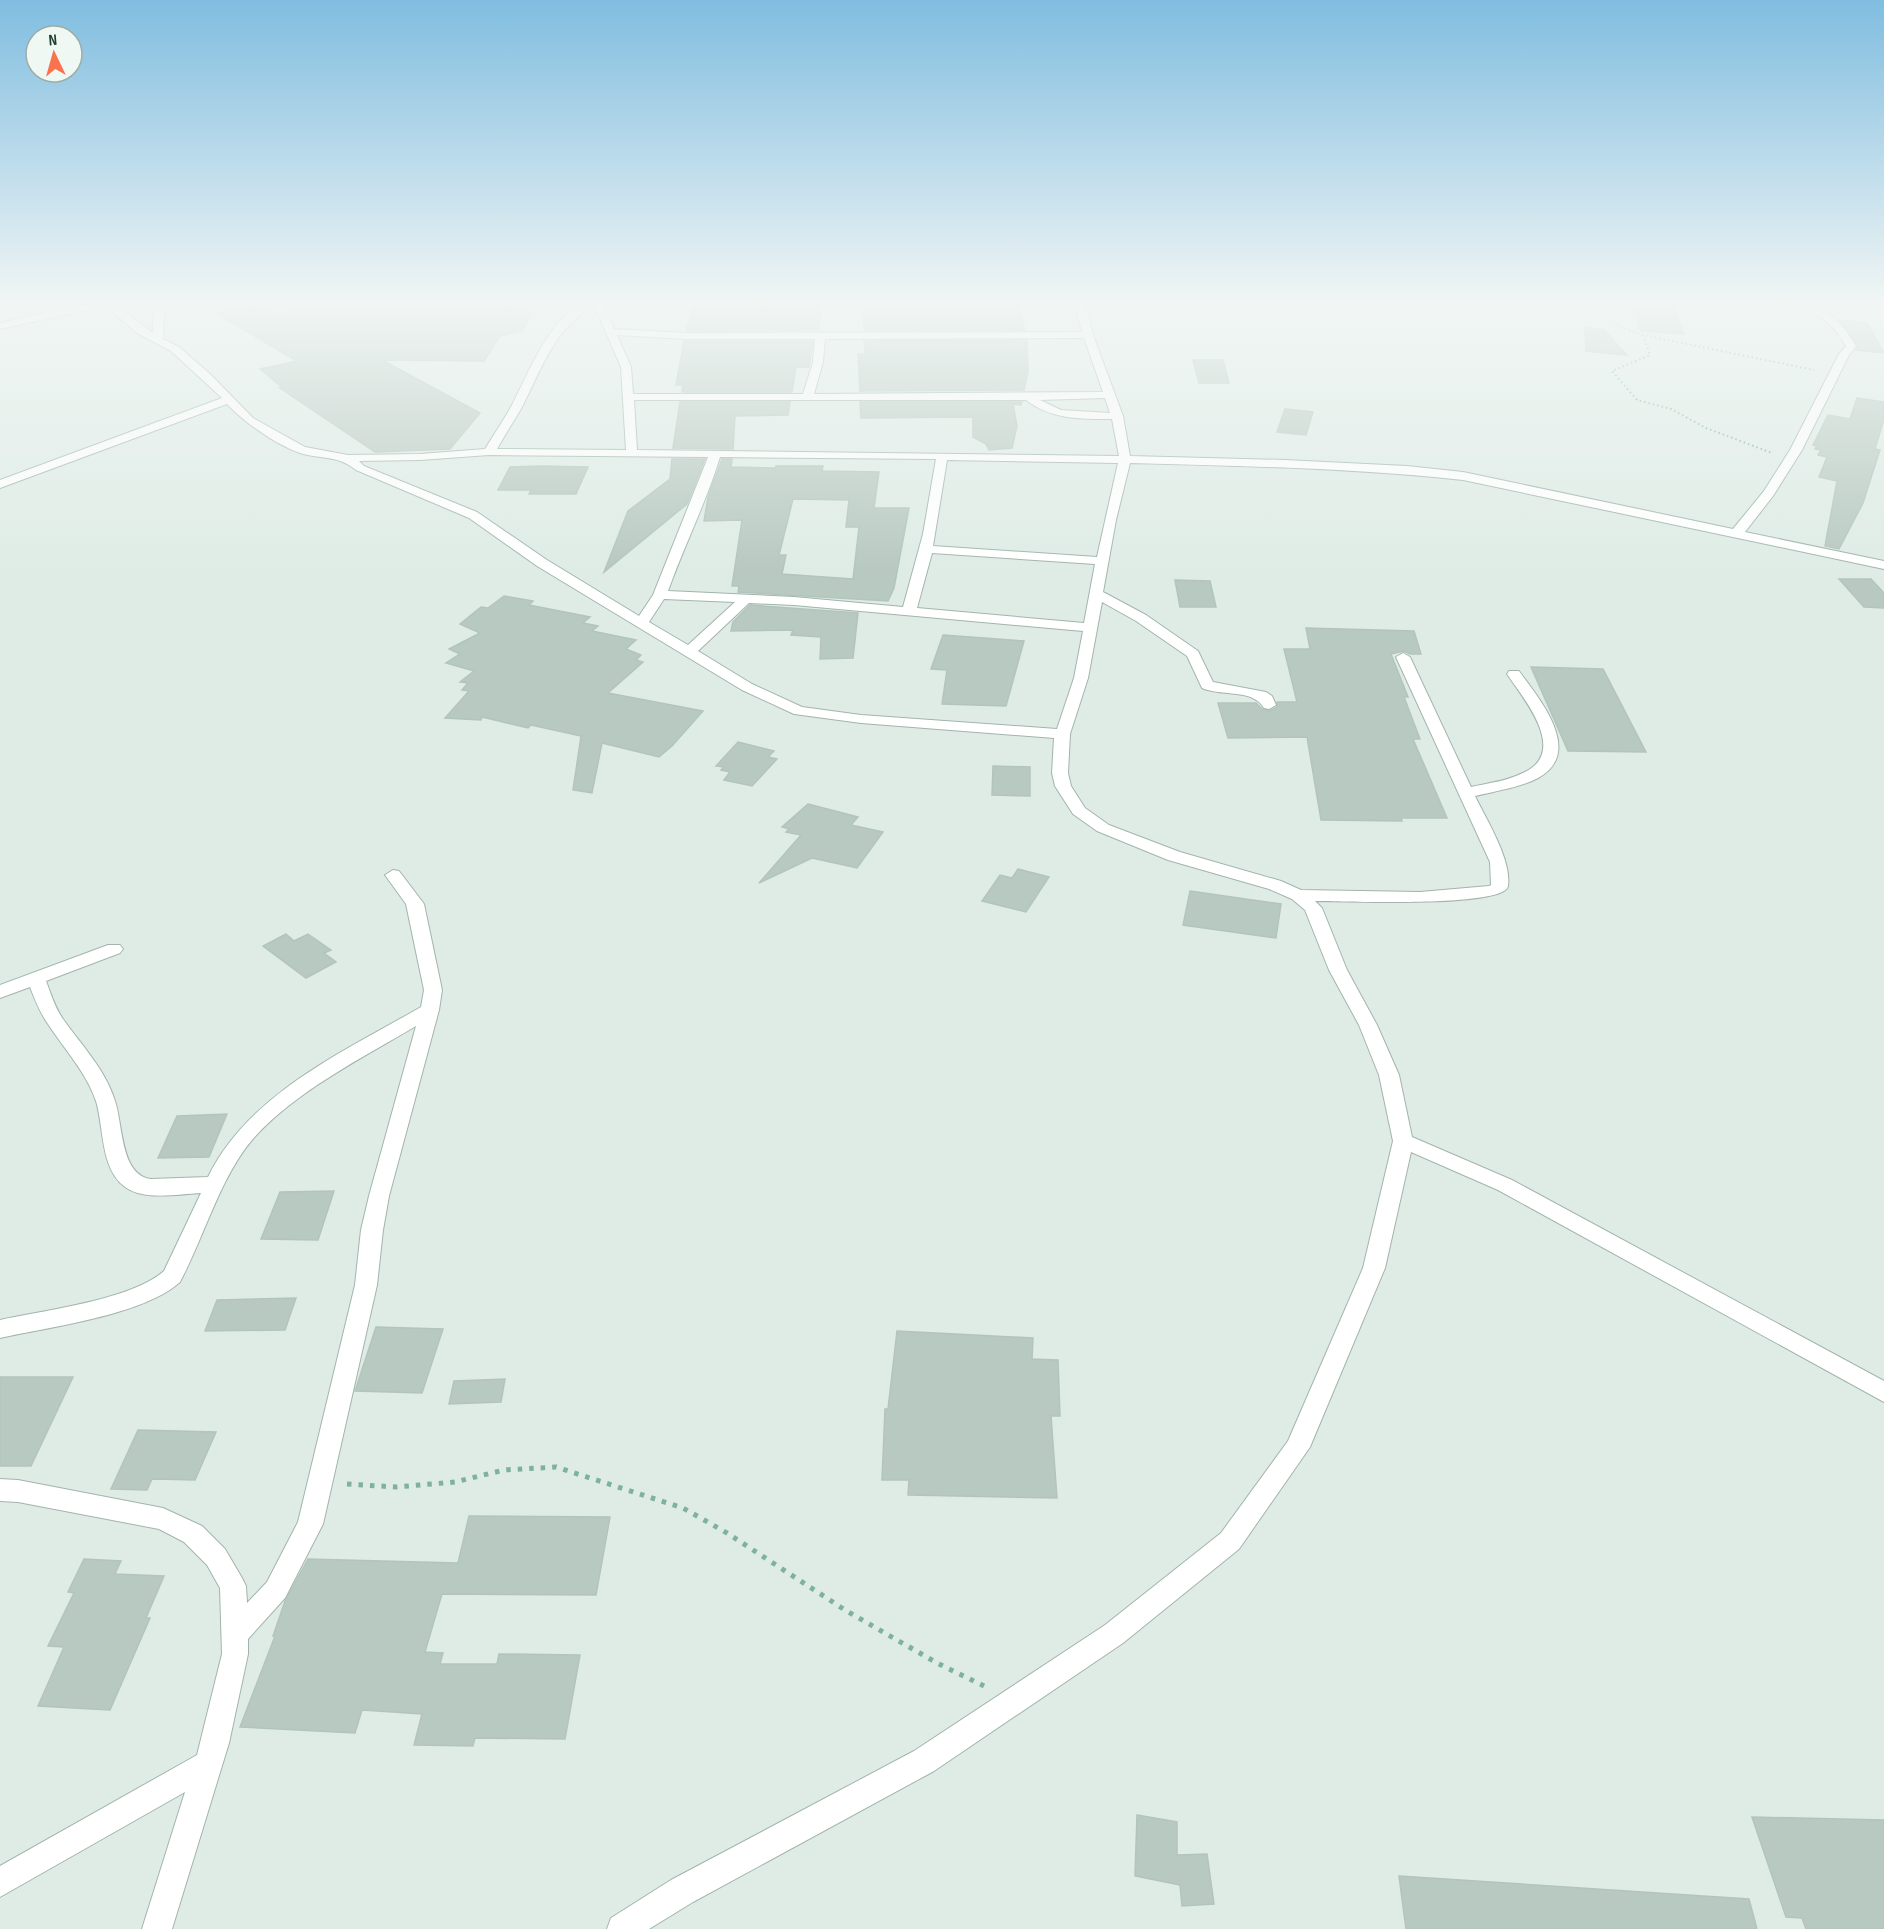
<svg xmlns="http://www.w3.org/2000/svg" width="1884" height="1929" font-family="'Sofia Sans Condensed',sans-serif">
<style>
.building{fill:#b8c9c1;stroke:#b2c5bc;stroke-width:1.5;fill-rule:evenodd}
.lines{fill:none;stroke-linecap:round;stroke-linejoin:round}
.minor-casing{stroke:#a2b4ad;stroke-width:2}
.path-far1{stroke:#7eb19f;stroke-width:2;stroke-dasharray:1.5 3;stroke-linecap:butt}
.path{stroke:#7eb19f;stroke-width:5;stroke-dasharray:4.5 7;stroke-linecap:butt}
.minor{fill:#fff;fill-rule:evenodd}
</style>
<rect width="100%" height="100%" fill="#dfece6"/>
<g class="building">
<path d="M336 301H446L454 306 476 301H539L523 331 500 336 484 361 382 360 480 413 450 449 375 452 280 388H283L260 369 297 361 215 313 255 304 273 315Z"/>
<path d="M745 301H821L819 330 686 331 695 304H731Z"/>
<path d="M863 301H1017L1025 330H864Z"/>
<path d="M1630 301 1671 302 1684 334 1641 331Z"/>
<path d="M1839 320 1867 323 1884 353 1856 350 1858 345Z"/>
<path d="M1585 327 1604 330 1627 355 1586 351Z"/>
<path d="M1027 340 1028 372 1024 390 860 391 858 354H865L864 341Z"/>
<path d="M684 341H813L809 367H796L792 392H682L683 385H676Z"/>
<path d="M1193 360H1223L1229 383H1199Z"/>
<path d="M1857 398 1884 402V419L1875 449 1880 450 1863 503 1839 549 1825 546 1837 481 1819 477 1827 457 1818 455 1821 450 1815 449 1817 446 1813 445 1828 415 1850 419Z"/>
<path d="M680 402H790L788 415 735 416 733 449 673 448Z"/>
<path d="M860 402H1022L1021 405 1013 404 1017 426 1012 448 989 450 986 444 973 437V417L861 418Z"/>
<path d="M1285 409 1313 412 1306 435 1277 432Z"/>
<path d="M672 459H705L687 504 604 572 628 511 670 479Z"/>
<path d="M722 459H732L731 467 775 468 776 466H823L822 471 879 472 874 508H909L894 588 888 601 738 592 739 586H732L742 520 704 521 708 497ZM793 499 849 500 846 527H859L853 579 782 574 786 555H779Z"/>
<path d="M542 466 588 467 576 494H529L531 490H498L510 467Z"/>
<path d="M1839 579H1871L1884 593V608L1864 607Z"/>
<path d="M1175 580 1210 581 1216 607H1180Z"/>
<path d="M504 596 533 601 529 605 590 617 583 623 598 626 592 631 636 640 626 649 641 655 636 660 643 662 608 693 703 711 672 746 659 757 602 743 592 793 573 790 581 736 531 725 528 728 482 717 481 720 445 718 469 691 462 690 468 683 460 682 474 671 446 663 460 654 449 649 480 633 460 624 481 607 488 608Z"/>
<path d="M750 605 858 613 853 658 820 659 821 637 791 635 793 630 731 631 733 622Z"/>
<path d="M1306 628 1414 631 1421 654H1410L1404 651 1391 654 1408 697H1404L1420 739H1413L1447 818H1401L1402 821 1321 820 1307 737 1228 738 1218 703H1256L1262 709 1269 711 1277 707V702H1297L1284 649H1310Z"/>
<path d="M943 635 1024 641 1006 706 942 704 947 670 931 669Z"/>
<path d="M1531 667 1603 669 1646 752 1568 751Z"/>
<path d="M738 742 774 751 768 757 777 759 752 786 724 780 730 772 721 770 724 767 716 766Z"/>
<path d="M993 766 1030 767V796L992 795Z"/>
<path d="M808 804 858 817 851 825 883 832 857 868 812 858 759 883 801 835 786 832 789 829 782 827Z"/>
<path d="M1018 869 1049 877 1026 912 982 901 1000 875 1012 878Z"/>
<path d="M1190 891 1281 904 1276 938 1183 925Z"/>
<path d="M286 934 294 941 308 934 331 950 324 953 336 962 306 978 263 946Z"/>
<path d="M227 1114 209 1157 158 1158 177 1116Z"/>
<path d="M334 1191 318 1240 261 1239 280 1192Z"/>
<path d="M296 1298 285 1330 205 1331 217 1300Z"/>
<path d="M376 1327 443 1329 422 1393 355 1391Z"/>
<path d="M897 1331 1033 1338 1032 1359 1058 1360 1060 1416H1051L1057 1498 908 1495 909 1480H882L885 1409H888Z"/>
<path d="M0 1377H73L31 1466H0Z"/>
<path d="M505 1379 501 1402 449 1404 454 1381Z"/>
<path d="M138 1430 216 1432 195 1480 152 1479 147 1490 111 1489Z"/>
<path d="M469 1516 610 1517 596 1595 442 1594 425 1652 443 1653 440 1664H497L499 1654 580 1655 565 1739 475 1738 473 1746 414 1745 422 1714 362 1710 355 1733 240 1727 275 1636H273L285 1601 308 1559 458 1563Z"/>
<path d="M84 1559 121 1561 115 1574 164 1576 146 1618H150L110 1710 38 1706 64 1647 48 1646 74 1593 68 1592Z"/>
<path d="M1137 1815 1177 1822V1855L1207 1854 1214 1904 1182 1906 1180 1885 1135 1876Z"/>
<path d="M1752 1817 1884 1820V1929H1806L1802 1918 1786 1917Z"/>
<path d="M1399 1876 1749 1899 1757 1929H1406Z"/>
</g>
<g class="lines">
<g class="minor-casing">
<g id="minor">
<path d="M100 301H119L114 304 153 333C152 319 154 311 165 301H176L164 314 163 339 179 347 210 374 253 418 305 447 348 455 420 454 485 449C494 434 504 420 512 405 528 375 552 311 588 301 592 300 598 301 602 301L614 329 686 333 1082 332 1075 301H1085L1093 335 1123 416 1130 456 1285 460 1407 466 1463 472 1733 529 1764 491 1790 450 1839 354 1846 346C1822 303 1793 307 1749 304L1744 301C1795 300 1828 297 1856 346L1849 355 1802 450 1773 496 1745 532 1884 561V569L1463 480C1352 468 1241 466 1130 463L1116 520 1103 592 1146 615 1198 651 1213 682 1266 692 1272 696 1276 705 1269 709 1264 708C1252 688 1222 697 1202 688L1187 656 1136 621 1102 602 1088 678 1070 734 1068 773 1071 786 1085 808 1109 825 1180 852 1281 881 1301 890 1420 892 1489 886 1491 885 1490 862 1396 657 1403 653 1410 657 1471 787C1489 783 1508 781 1525 772 1568 751 1524 699 1507 674L1509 671H1519C1539 699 1585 752 1538 778 1519 788 1496 791 1475 796 1486 819 1512 860 1508 886 1505 908 1339 901 1315 901L1322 908 1347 970 1377 1025 1399 1075 1412 1137 1512 1180 1884 1381V1402L1498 1190 1411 1152 1385 1268 1310 1447 1239 1549 1123 1643 934 1771 693 1902 649 1929H607L611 1918 671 1880 914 1751 1105 1625 1221 1533 1288 1441 1363 1268 1393 1141 1379 1075 1359 1025 1329 970 1305 910 1292 899 1269 889 1168 860 1097 831 1073 814 1055 786 1052 773 1054 738 861 723 794 714 742 690 537 566 469 518 356 470C336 454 322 460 300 453 276 445 244 422 227 404L0 488V480L222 398 171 351 137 333 105 306 0 329V323ZM594 305 621 367 626 450 497 449C505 434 515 420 523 405 544 364 553 331 594 305ZM617 335 686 339H815L813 362 803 394H633L631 367ZM1084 338 1103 392 814 394 823 362 825 339ZM1105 398 1110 413 1061 410 1040 400ZM634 400H1026C1052 420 1081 419 1112 419L1119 456 637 450ZM489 455 708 457 653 595 639 616 547 560 477 512 364 466 359 461 420 460ZM720 457 936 459 923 534 903 607 794 597 668 591C684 546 706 503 720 457ZM947 460 1118 463 1097 557 933 546ZM932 553 1095 564 1084 623 917 608ZM664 599 735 602 688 645 649 622ZM749 603 794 605 1083 631 1074 678 1057 729 861 715 802 707 752 684 698 651Z"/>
<path d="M393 870 399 871 424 904 442 990 439 1010 389 1196 383 1230 377 1285 323 1524 285 1598 248 1639V1654L229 1743 172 1929H142L185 1792 0 1897V1866L197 1755 222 1654 220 1588 207 1565 184 1542 159 1529 18 1502 0 1501V1479L18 1480 163 1508 202 1526 225 1549 242 1578 246 1586 247 1603 267 1582 298 1522 355 1285 361 1230 369 1196 416 1026C362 1058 294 1092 252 1140 221 1176 203 1239 180 1282 144 1315 49 1327 0 1338V1320C45 1310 131 1300 164 1271L201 1193C178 1194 144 1201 125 1187 100 1169 104 1127 96 1101 86 1072 65 1050 48 1024 40 1013 35 1000 30 987L0 998V985L108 945H120L123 949 120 953 46 981C51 994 55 1008 63 1019 82 1046 105 1069 115 1101 123 1124 120 1175 151 1179L208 1177C248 1094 345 1051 421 1007L424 990 406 904 385 875Z"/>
</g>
</g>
<g class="path-far1">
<path d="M1578 301 1630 331 1643 335 1814 370"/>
<path d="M1643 335 1650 355 1612 371 1637 400 1671 409 1706 428 1772 453"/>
</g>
<path class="path" d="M347 1484 396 1487 455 1482 504 1470 556 1467 683 1508 727 1533 845 1610 937 1663 984 1686"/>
<use href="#minor" class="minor"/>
</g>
<linearGradient id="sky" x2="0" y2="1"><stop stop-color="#80bde0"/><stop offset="0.53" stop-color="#f1f6f4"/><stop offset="1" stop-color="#f1f6f4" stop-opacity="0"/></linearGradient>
<rect width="1884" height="571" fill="url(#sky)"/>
<g transform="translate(54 54) rotate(355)"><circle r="28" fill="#f0f8f4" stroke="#9cada7" stroke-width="1.5"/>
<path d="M0-4.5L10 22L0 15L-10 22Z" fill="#fa734f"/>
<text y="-9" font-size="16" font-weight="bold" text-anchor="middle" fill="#1f3d34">N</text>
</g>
</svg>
